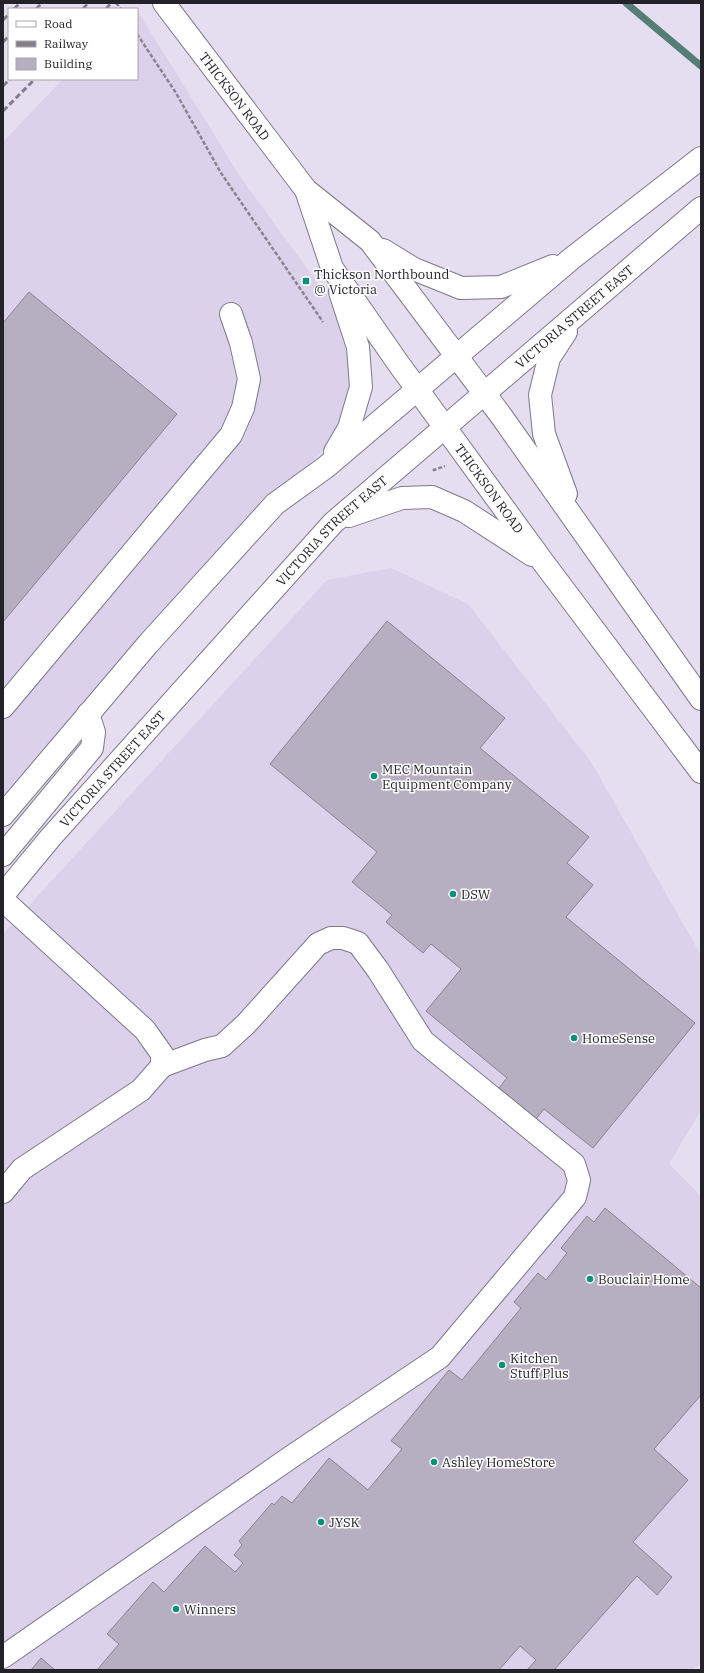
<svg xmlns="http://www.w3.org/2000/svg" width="704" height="1673" font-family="'IBM Plex Serif',serif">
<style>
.built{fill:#dbd1eb}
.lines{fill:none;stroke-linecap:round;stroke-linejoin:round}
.stream{stroke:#547e75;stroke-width:7}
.building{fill:#b6afc1;stroke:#898293}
.minor-casing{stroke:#7e7889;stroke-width:24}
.major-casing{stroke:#7e7889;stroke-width:24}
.path{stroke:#888391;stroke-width:2.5;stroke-dasharray:4 2;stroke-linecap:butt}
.minor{stroke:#fff;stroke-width:22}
.major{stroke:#fff;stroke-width:22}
.rail{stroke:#837e8b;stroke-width:3;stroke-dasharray:6 3;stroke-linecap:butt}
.poi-dot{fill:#099079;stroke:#fff;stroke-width:1.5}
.labels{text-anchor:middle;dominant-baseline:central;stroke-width:3;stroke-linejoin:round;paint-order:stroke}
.street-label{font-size:13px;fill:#242229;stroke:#fff}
.poi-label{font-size:13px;fill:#242229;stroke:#fff;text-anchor:start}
</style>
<rect width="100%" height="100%" fill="#e5def1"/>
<g class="built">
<path d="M137 10 241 178 331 301 344 328 352 366 351 392 342 422 328 445 164 610 3 804V142L63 79H137Z"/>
<path d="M391 568 468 604 591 762 701 955V1110L669 1164 701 1196V1664L692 1670H3V934L327 580Z"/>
</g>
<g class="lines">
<path class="stream" d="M626 3 701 66"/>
</g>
<g class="building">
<path d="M29 292 177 414 3 622V323Z"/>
<path d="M387 621 505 718 480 748 589 837 567 863 593 885 566 917 695 1023 593 1148 544 1109 536 1119 499 1088 507 1078 426 1011 461 969 431 944 423 953 386 922 392 915 352 882 377 852 270 764Z"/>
<path d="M605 1208 701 1288V1395L654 1449 688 1480 633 1542 672 1577 657 1595 637 1576 554 1670H527L536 1660 520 1646 499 1670H97L119 1644 107 1634 153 1582 164 1592 205 1546 235 1572 243 1563 234 1555 242 1545 239 1541 272 1503 274 1505 282 1496 292 1503 329 1458 368 1490 402 1449 391 1441 449 1370 462 1380 521 1308 514 1302 538 1273 546 1280 567 1253 561 1248 587 1216 594 1222Z"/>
<path d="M41 1658 55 1670H31Z"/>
</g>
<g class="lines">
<g class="minor-casing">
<g id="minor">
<path d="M3 707 231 435 243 408 249 379 241 343 231 314"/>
<path d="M3 900 145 1030 162 1054V1066L205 1050 222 1046 246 1024 318 944 331 938H343L358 943 378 970 423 1041 574 1164 579 1180 575 1197 440 1357 291 1457 3 1657"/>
<path d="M3 1192 22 1169 141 1090 162 1066"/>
</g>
</g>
<g class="major-casing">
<g id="major">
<path id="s1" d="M164 3 306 190 370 241 502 417 701 699"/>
<path id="s2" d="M306 190 332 268 398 363 543 562 701 772"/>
<path d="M383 250 414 269 461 288 501 287 553 266"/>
<path d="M335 452 349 428 361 387 358 347 340 292"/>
<path d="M566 494 544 434 540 395 549 358 566 332"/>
<path d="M349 516 402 498 432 497 464 511 532 555"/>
<path d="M3 815 148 644 275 504 326 467 571 259 701 158"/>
<path d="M3 855 92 748 94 732 88 714"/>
<path id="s3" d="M3 895 51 837 333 523 701 208"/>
</g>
</g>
<g class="path">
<path d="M116 3 121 9"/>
<path d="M137 34 176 93 221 173 323 322"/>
<path d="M433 469 434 470 445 466"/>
</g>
<use href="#minor" class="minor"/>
<use href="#major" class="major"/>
<g class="rail">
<path d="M14 9 20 3"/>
<path d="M36 9 42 3"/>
<path d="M83 9 88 3"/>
<path d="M106 9 111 3"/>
<path d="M3 20 9 14"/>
<path d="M3 42 9 36"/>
<path d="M3 86 10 79"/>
<path d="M3 111 35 79"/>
</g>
</g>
<g class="poi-dot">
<rect x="302" y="277" width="8" height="8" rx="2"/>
<circle cx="374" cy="776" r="4"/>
<circle cx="453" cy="894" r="4"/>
<circle cx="574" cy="1038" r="4"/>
<circle cx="590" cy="1279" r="4"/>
<circle cx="502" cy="1365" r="4"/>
<circle cx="434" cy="1462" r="4"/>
<circle cx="321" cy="1522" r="4"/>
<circle cx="176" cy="1609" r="4"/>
</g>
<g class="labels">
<g class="street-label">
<text stroke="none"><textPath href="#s1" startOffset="117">THICKSON ROAD</textPath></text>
<text stroke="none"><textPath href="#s3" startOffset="815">VICTORIA STREET EAST</textPath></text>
<text stroke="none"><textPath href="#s2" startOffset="353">THICKSON ROAD</textPath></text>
<text stroke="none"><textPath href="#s3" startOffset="491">VICTORIA STREET EAST</textPath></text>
<text stroke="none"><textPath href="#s3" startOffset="167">VICTORIA STREET EAST</textPath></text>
</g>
<g class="poi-label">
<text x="314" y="274">Thickson Northbound<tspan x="314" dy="15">@ Victoria</tspan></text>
<text x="382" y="769">MEC Mountain<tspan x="382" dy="15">Equipment Company</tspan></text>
<text x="461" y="894">DSW</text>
<text x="582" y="1038">HomeSense</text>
<text x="598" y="1279">Bouclair Home</text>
<text x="510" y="1358">Kitchen<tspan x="510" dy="15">Stuff Plus</tspan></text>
<text x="442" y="1462">Ashley HomeStore</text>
<text x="329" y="1522">JYSK</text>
<text x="184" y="1609">Winners</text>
</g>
</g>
<rect width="704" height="1673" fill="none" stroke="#242229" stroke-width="8"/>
<rect x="8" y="8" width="130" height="72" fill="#ffffff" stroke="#a7a7a9"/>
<rect x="16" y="21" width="20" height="6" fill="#ffffff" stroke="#a7a7a9"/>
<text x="44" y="28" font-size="12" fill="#242229">Road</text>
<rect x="16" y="41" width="20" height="6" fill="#837e8b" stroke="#a7a7a9"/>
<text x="44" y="48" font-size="12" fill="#242229">Railway</text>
<rect x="16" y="58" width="20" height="12" fill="#b6afc1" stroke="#a7a7a9"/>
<text x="44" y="68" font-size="12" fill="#242229">Building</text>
</svg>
